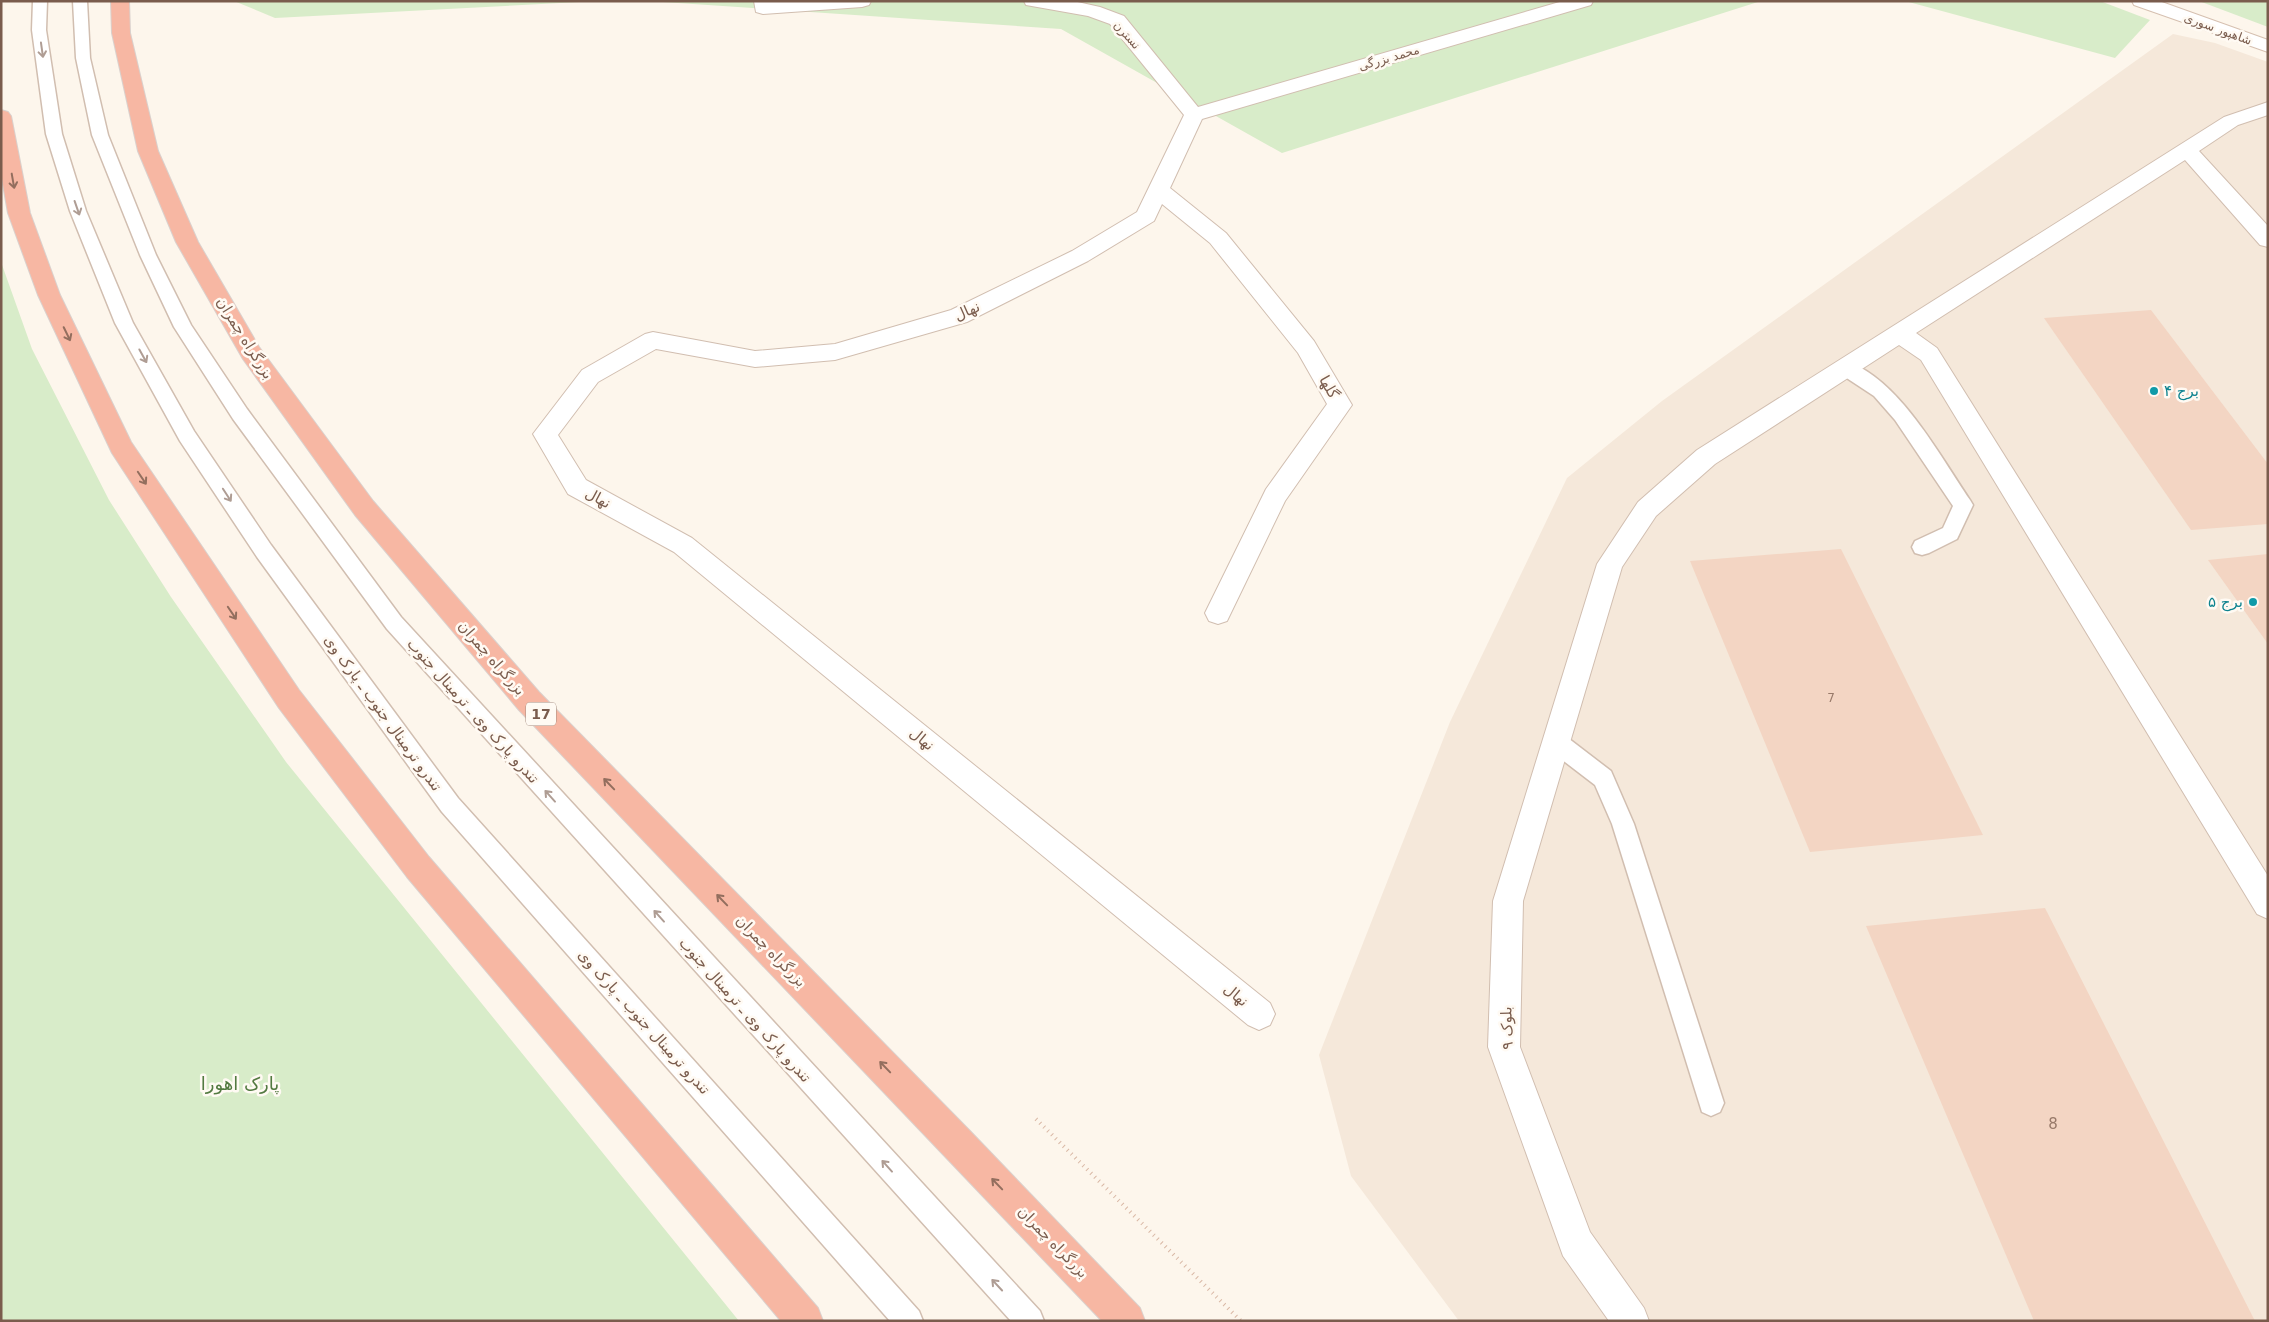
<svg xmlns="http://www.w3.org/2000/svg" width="2269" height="1322" font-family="'DejaVu Sans','Noto Sans Arabic',sans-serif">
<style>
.residential{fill:#f5e8da}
.green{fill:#d8ecc9}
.building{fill:#f3d5c3}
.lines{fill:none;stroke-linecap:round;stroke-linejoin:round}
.lane-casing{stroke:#d1beb0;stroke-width:3}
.street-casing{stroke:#d1beb0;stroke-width:2}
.secondary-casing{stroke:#d6c0b0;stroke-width:2}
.highway-casing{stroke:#dad1cd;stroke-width:2}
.path{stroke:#d9b8a5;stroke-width:4;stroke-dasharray:1 4.5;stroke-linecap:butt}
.lane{fill:#fff;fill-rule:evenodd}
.street{fill:#fff;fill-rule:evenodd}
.secondary{fill:#fff;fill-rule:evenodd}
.highway{fill:#f7b7a3;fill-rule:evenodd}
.oneway{stroke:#af9d94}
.oneway2{stroke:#936e5e}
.culture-dot{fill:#0f9aa8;stroke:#fffaf3;stroke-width:2}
.labels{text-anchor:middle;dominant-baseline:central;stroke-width:5;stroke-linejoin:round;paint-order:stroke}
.far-street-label{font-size:12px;fill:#7a5c4d;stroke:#fffaf3}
.number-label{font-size:12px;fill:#987a6a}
.shield{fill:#fffaf3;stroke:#a28b7f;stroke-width:1}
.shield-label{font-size:14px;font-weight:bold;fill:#7a5c4d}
.street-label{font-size:15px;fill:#7a5c4d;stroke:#fffaf3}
.culture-label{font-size:15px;fill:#0d838f;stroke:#fffaf3;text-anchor:start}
.near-number-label{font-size:15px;fill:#987a6a}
.near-park-label{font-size:18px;fill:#537a41;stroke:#fffaf3}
</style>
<rect width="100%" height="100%" fill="#fdf6ec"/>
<path class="residential" d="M2173 34 2215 43 2268 62V1321H1459L1351 1176 1319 1055 1450 722 1567 478 1662 401Z"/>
<g class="green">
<path d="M234 1H598L275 18Z"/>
<path d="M648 1H1761L1282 153 1061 29Z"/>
<path d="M1905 1H2100L2150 20 2115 58Z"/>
<path d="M2199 1H2268V27Z"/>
<path d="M1 262 32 349 109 500 171 597 286 762 739 1321H1Z"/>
</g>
<g class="building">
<path d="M2151 310 2268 464V524L2191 530 2044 318Z"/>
<path d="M1841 549 1983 835 1810 852 1690 561Z"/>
<path d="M2268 554V644L2208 560Z"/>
<path d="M2045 908 2255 1321H2034L1866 926Z"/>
</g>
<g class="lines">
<g class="lane-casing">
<g id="lane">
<path d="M33 1H47L46 30 62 134 86 211 133 323 194 431 271 545 458 798 919 1311 923 1321H890L442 812 257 557 180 441 115 323 70 211 46 134 32 30Z"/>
<path d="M73 1H87L90 58 108 135 156 255 191 325 247 409 401 617 1040 1311 1044 1321H1011L387 629 233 419 174 327 140 255 92 135 76 58Z"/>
<path d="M1845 361C1898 377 1940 456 1970 500L1973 505 1957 539 1929 553 1922 555 1915 553 1912 547 1915 541 1943 528 1953 506 1895 420 1874 396 1839 373 1836 368 1839 363Z"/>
<path d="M1556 732 1564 735 1611 771 1634 824 1724 1103 1720 1112 1711 1116 1702 1112 1612 824 1595 785 1548 749 1545 742 1548 735Z"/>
</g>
</g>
<g class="street-casing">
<g id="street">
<path d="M754 1H871L869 5 862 7 763 14 756 12Z"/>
<path d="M1024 1H1073L1100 7 1124 16 1198 107 1563 1H1593L1591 5 1202 119 1170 188 1226 233 1314 341 1352 405 1285 501 1227 621 1218 624 1209 621 1205 613 1266 489 1327 404 1298 353 1210 243 1162 204 1154 221 1088 261 967 322 835 360 755 367 656 349 598 382 558 435 586 480 692 538 1270 1003 1275 1014 1270 1025 1259 1030 1248 1025 674 552 568 494 533 434 582 370 645 334 653 332 755 351 835 344 951 310 1072 251 1137 212 1184 115 1110 24 1088 16 1026 5Z"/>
<path d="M2268 102V115L2238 125 2199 151 2268 226V247L2260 245 2185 160 1916 333 1937 348 2268 876V919L2257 914 1921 360 1899 345 1715 464 1656 516 1622 567 1523 901 1520 1047 1590 1232 1644 1308 1649 1321H1609L1563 1256 1488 1047 1493 901 1597 564 1638 502 1697 450 2224 117Z"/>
</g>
</g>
<g class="secondary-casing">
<path id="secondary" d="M2132 1H2159L2268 40V52L2134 5Z"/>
</g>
<g class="highway-casing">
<g id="highway">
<path d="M111 1H129L130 33 158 151 198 242 259 347 373 501 539 692 970 1131 1140 1308 1145 1321H1102L519 710 355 515 243 359 176 242 138 151 112 33Z"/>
<path d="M1 110 8 112 11 116 30 213 60 295 131 442 299 690 429 857 818 1308 823 1321H781L407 877 279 708 112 453 38 295 8 213 1 173Z"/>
</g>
</g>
<path class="path" d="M1036 1119 1241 1321"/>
<use href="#lane" class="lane"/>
<use href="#street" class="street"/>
<use href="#secondary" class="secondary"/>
<use href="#highway" class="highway"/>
</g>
<defs><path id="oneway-shaft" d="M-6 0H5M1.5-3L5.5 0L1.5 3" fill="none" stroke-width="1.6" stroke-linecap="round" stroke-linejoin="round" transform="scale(1.25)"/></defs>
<g class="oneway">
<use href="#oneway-shaft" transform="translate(42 50) rotate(82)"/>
<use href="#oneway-shaft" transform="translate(77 208) rotate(71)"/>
<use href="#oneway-shaft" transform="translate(143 356) rotate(61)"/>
<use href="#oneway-shaft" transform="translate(227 495) rotate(57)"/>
<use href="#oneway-shaft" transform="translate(550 796) rotate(-132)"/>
<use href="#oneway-shaft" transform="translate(659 916) rotate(-132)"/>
<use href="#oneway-shaft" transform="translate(887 1166) rotate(-132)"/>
<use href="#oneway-shaft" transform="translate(997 1285) rotate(-133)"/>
</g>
<g class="oneway2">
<use href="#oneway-shaft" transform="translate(13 181) rotate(80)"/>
<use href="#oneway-shaft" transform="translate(67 334) rotate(64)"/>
<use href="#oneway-shaft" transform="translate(142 478) rotate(56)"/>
<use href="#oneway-shaft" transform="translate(232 613) rotate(56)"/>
<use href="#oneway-shaft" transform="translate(609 784) rotate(-134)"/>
<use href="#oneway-shaft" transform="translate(722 900) rotate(-134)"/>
<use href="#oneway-shaft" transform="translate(885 1067) rotate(-134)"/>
<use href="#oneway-shaft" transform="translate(997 1184) rotate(-134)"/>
</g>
<g class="culture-dot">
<circle cx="2154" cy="391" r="5"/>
<circle cx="2253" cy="602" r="5"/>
</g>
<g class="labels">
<g class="far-street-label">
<text transform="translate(2218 29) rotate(20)">شاهپور سوری</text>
<text transform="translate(1127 35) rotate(48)">نسترن</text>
<text transform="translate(1389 58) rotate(-16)">محمد بزرگی</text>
</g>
<g class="number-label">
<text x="1831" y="698">7</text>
</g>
<rect class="shield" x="526" y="702.5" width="30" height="23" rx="4"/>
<g class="shield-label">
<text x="541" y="714">17</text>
</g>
<g class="street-label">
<text transform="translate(967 311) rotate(-24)">نهال</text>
<text transform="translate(245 338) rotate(58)">بزرگراه چمران</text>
<text transform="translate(1329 387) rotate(60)">گلها</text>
<text transform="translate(598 498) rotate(28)">نهال</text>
<text transform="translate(492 658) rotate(49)">بزرگراه چمران</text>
<text transform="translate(473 711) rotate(48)">تندرو پارک وی ـ ترمینال جنوب</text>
<text transform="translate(383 713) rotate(54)">تندرو ترمینال جنوب ـ پارک وی</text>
<text transform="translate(922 739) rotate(39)">نهال</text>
<text transform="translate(771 951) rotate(46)">بزرگراه چمران</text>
<text transform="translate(1236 995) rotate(39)">نهال</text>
<text transform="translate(745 1010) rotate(48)">تندرو پارک وی ـ ترمینال جنوب</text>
<text transform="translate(644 1022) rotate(48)">تندرو ترمینال جنوب ـ پارک وی</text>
<text transform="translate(1507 1028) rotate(-92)">بلوک ۹</text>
<text transform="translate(1053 1242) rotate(46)">بزرگراه چمران</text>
</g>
<g class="culture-label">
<text x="2164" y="391">برج ۴</text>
<text x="2243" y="602" text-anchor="end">برج ۵</text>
</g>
<g class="near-number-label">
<text x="2053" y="1124">8</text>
</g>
<g class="near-park-label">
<text x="240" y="1083">پارک اهورا</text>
</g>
</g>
<rect width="2269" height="1322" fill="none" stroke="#7a5c4d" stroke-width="5"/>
</svg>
